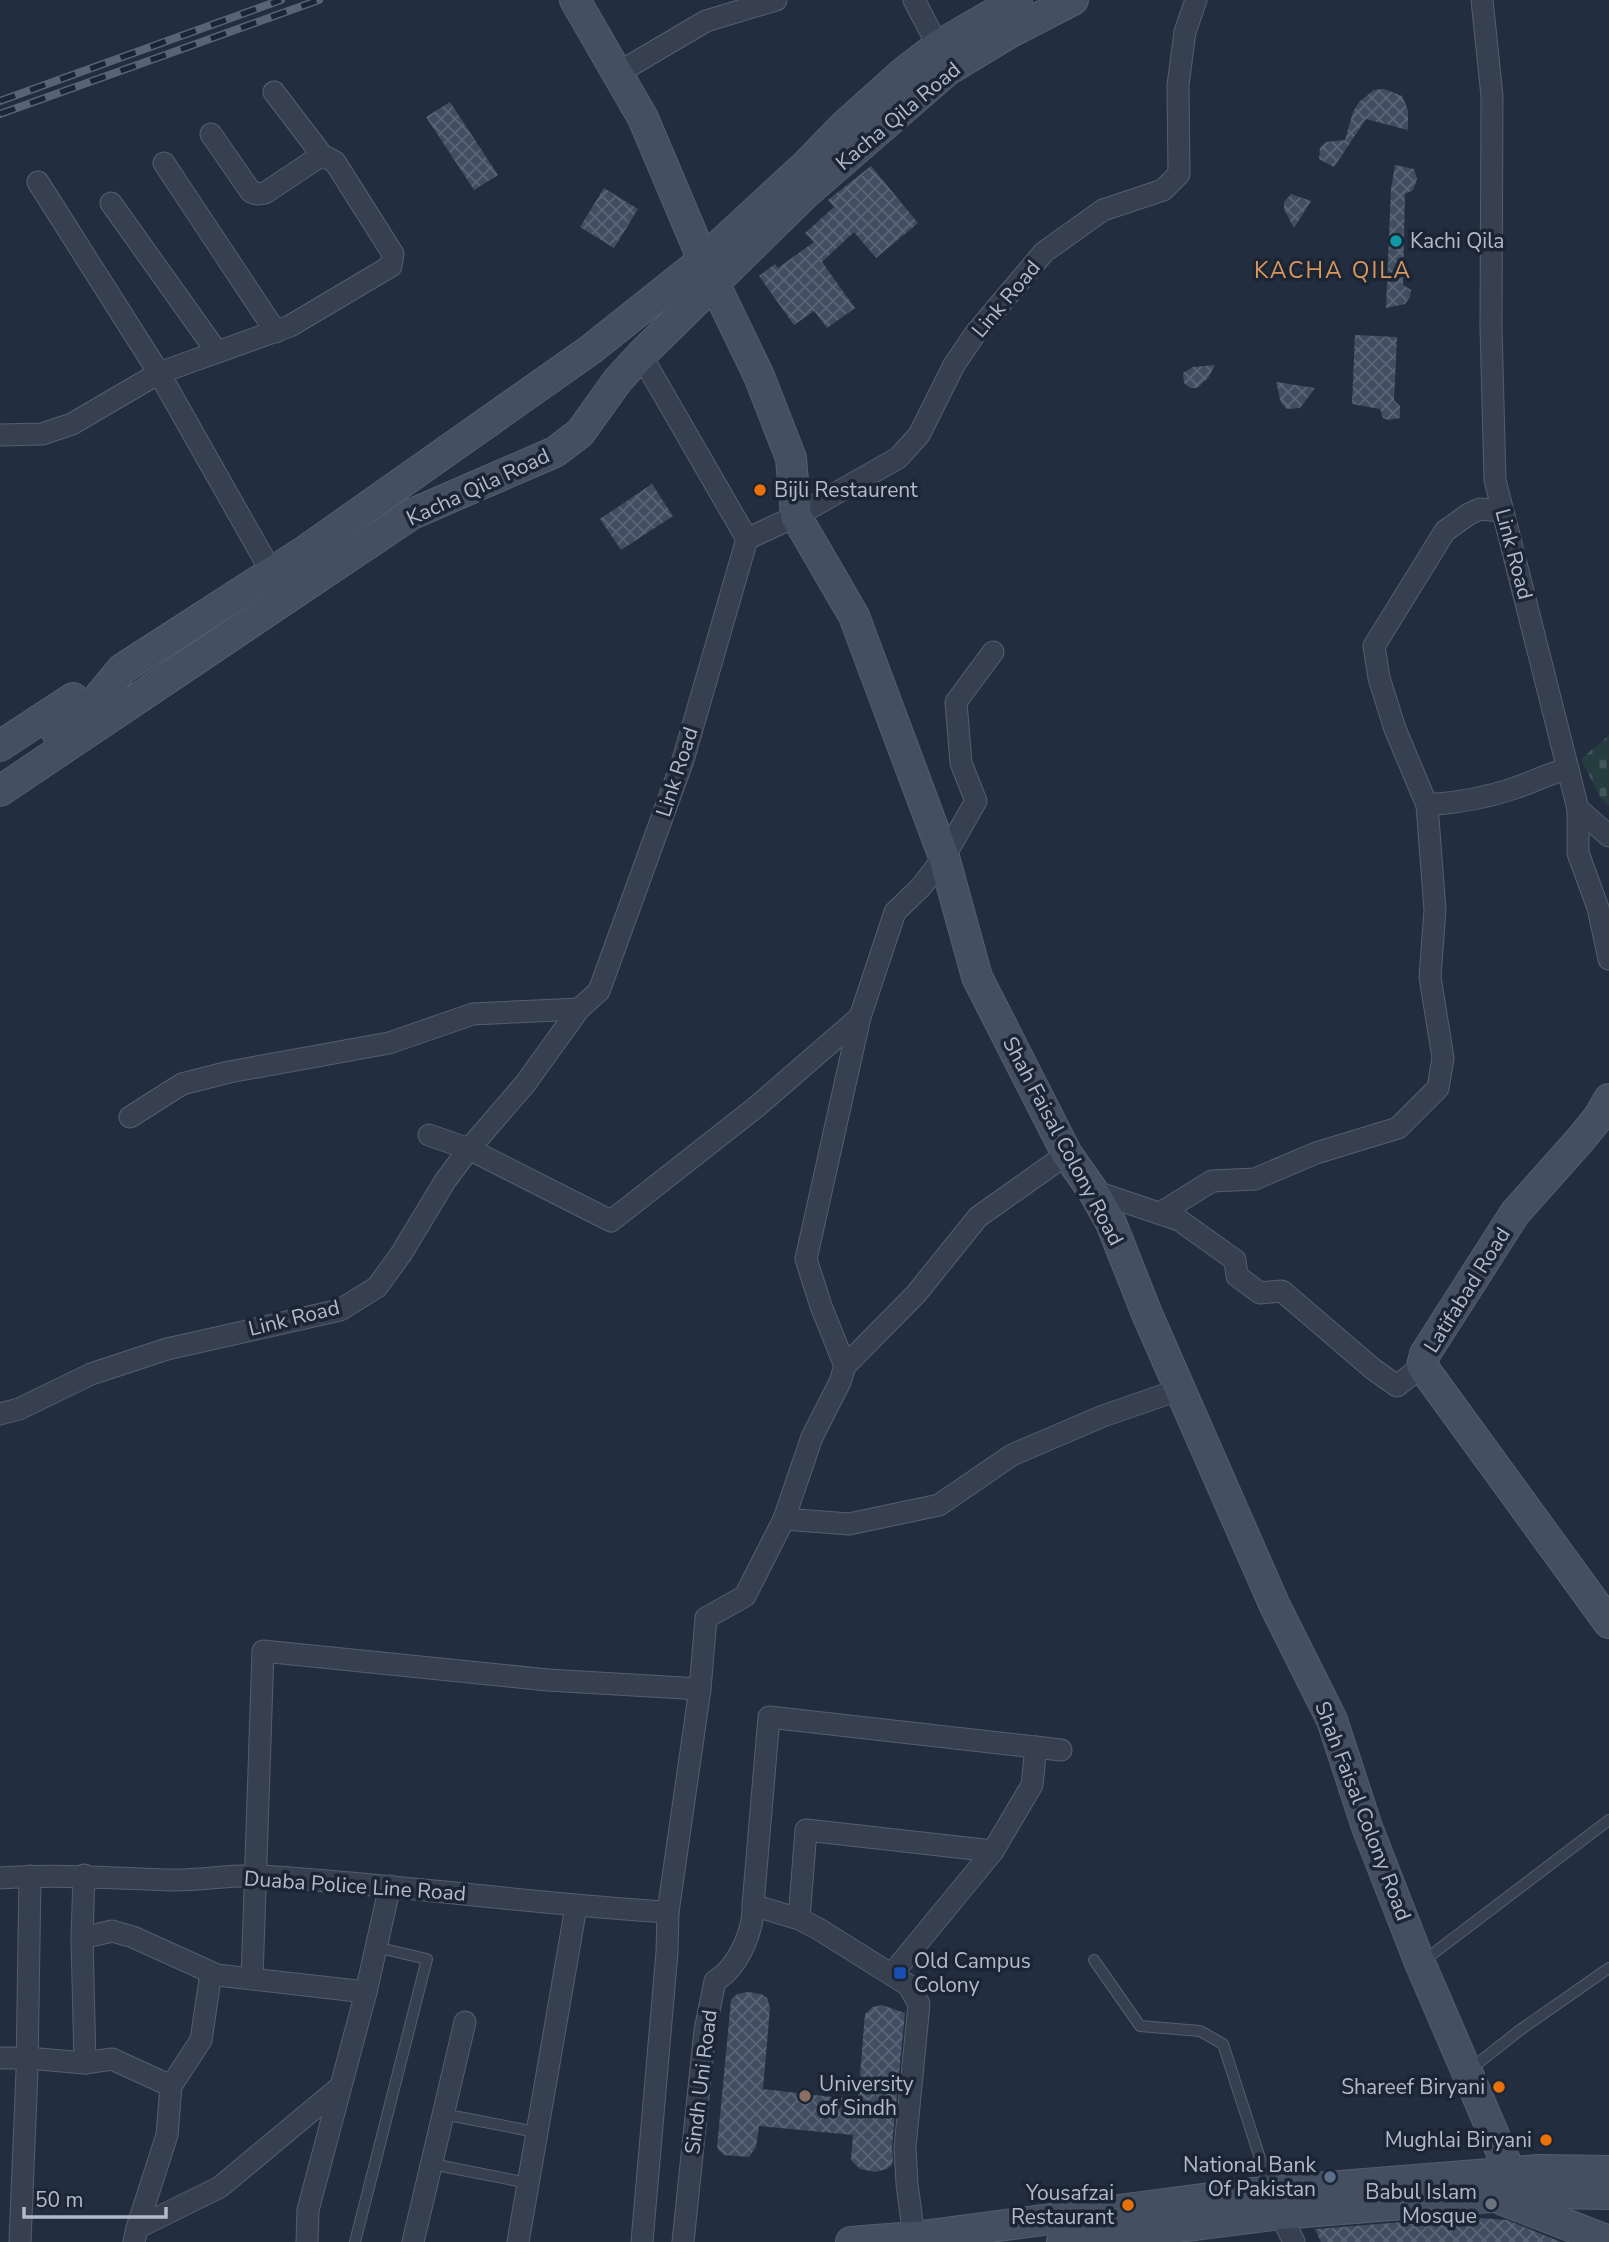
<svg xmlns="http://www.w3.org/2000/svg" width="1609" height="2242" font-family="'Nunito Sans',sans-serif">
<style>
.cemetery{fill:url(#cemetery-stones)}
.building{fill:url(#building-cross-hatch)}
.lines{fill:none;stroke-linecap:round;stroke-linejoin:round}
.lane-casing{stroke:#555e6d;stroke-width:12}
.street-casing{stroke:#555e6d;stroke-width:23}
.secondary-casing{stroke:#555e6d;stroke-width:32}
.lane{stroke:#37404f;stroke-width:10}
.street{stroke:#37404f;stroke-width:21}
.secondary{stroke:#444f62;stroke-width:30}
.rail-casing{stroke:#586476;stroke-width:8}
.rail{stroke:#1c2534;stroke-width:5;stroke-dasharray:16;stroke-linecap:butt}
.culture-dot{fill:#0f9aa8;stroke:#1c2534;stroke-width:2.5}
.food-dot{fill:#e8710a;stroke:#1c2534;stroke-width:2.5}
.transit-dot{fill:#1a4fb4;stroke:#1c2534;stroke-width:2.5}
.education-dot{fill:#8d6e63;stroke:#1c2534;stroke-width:2.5}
.service-dot{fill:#5c6f8a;stroke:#1c2534;stroke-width:2.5}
.worship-dot{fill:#6b7280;stroke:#1c2534;stroke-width:2.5}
.labels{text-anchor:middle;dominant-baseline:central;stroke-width:7;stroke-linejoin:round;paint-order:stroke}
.street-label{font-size:21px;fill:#b3bbca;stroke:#1c2534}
.poi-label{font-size:21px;fill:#b3bbca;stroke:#1c2534;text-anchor:end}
.neighbourhood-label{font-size:23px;letter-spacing:2px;fill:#da965d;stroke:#1c2534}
</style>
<defs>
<pattern id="cemetery-stones" width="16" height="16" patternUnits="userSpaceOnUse" patternTransform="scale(1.75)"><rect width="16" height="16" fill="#253c40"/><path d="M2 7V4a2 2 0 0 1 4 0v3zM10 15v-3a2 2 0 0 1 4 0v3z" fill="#42565a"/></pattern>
<pattern id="building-cross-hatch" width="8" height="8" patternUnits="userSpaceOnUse" patternTransform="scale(1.75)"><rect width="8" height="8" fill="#414e61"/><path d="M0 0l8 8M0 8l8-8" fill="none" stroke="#5a6676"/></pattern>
</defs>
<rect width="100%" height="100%" fill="#222e3f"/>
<path class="cemetery" d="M1609 735V806L1600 797 1581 759Z"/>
<g class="building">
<path d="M1384 89 1402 96 1408 110V130L1366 119 1334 167 1319 159 1320 148 1326 142 1345 140 1353 112 1359 102 1374 90Z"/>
<path d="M450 102 498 175 474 190 426 117Z"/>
<path d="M1395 165 1414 169 1417 179 1413 190 1405 194 1403 285 1411 290 1410 297 1405 304 1386 308 1391 189Z"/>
<path d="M871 166 918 223 876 258 854 232 822 262 855 308 827 328 814 311 794 325 759 276 775 264 778 268 814 242 805 233 834 207 828 200Z"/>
<path d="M604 188 638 209 614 248 580 227Z"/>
<path d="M1291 194 1311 201 1294 228 1284 209V202Z"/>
<path d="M1355 335 1397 337 1394 400 1400 406V418L1388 420 1383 418 1380 409 1352 404Z"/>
<path d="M1215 365 1208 378 1197 388H1190L1184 383 1183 373 1193 367Z"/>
<path d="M1276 382 1315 388 1300 408 1287 409 1281 403Z"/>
<path d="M652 484 673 516 621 550 600 519Z"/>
<path d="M748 1992 761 1994 767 1998 770 2008 763 2089 858 2100 865 2014 873 2007 882 2005 905 2013 892 2146 893 2163 887 2169 875 2172 860 2169 851 2160 853 2135 759 2126 756 2147 749 2157 724 2155 717 2148 731 2000 737 1994Z"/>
<path d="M1467 2217 1507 2220 1561 2242H1321L1315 2229Z"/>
</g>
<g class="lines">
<g class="lane-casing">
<g id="lane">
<path d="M1094 1960 1140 2026 1200 2031 1223 2044 1270 2189"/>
<path d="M1422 1962 1609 1820"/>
<path d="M1468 2071 1520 2030 1609 1968"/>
<path d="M443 2114 536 2132"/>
<path d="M432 2164 528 2183"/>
<path d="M355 2242 427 1959 375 1947"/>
</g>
</g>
<g class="street-casing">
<g id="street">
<path d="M914 0 938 46"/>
<path d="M1482 0 1492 96 1491 327 1495 480 1578 809 1609 836"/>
<path d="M616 74 706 21 776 0"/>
<path d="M211 134 251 192 257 194 265 193 322 155"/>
<path d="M164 163 276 332"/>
<path d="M111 203 217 352"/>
<path d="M641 355 747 539"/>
<path d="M0 435 42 434 72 424 159 373 38 182"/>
<path d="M272 573 159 373 290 326 391 266 393 254 335 162 322 155 274 92"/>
<path d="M1427 805C1457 803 1486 798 1515 788 1533 782 1549 773 1568 769"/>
<path d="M1578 809V853L1598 908 1609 959"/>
<path d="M130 1117 182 1084 229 1072 389 1043 473 1014 579 1009"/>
<path d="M429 1135 469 1149 611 1221 755 1108 860 1017"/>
<path d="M1093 1191 1179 1220 1235 1260 1237 1276 1260 1293 1282 1291 1373 1369 1397 1386 1422 1366"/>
<path d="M1162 1212 1212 1181 1255 1179 1316 1153 1398 1128 1438 1088 1443 1058 1430 977 1435 910 1427 805 1395 729 1379 678 1374 646 1445 531 1469 514 1480 509 1502 511"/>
<path d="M845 1366 821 1306 806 1259 860 1017 895 912 921 887 944 857 976 801 961 763 956 702 993 652"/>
<path d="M0 1414 19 1409 91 1374 167 1349 340 1310 377 1287 401 1254 445 1181 469 1149 525 1084 579 1009 599 991 683 760 747 539 796 516 898 458 919 435 954 365 975 334 1044 252 1103 210 1163 190 1179 174 1178 85 1185 32 1196 0"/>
<path d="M784 1519 812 1437 840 1382 845 1366 916 1294 978 1217 1067 1154"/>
<path d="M84 1875 82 1938 85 2063"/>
<path d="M0 1878C57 1874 113 1878 170 1880 200 1881 230 1874 260 1876 396 1884 532 1904 668 1912"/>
<path d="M753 1905 769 1717 1061 1750"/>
<path d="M799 1919 806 1830 993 1851 1032 1785 1036 1747"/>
<path d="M82 1938 112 1931 133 1937 217 1975 366 1992"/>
<path d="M892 1974 993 1851"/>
<path d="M252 1979 263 1651 548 1680 700 1689 706 1618 745 1596 784 1519 849 1524 939 1505 1012 1455 1103 1416 1181 1389"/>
<path d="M0 2058H27L85 2063 112 2059 171 2086 167 2135 137 2228"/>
<path d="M171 2086 201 2040 211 1973"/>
<path d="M1280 2214 1294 2242"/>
<path d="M20 2242 27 2071 30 1876"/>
<path d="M134 2242 137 2228 220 2187 340 2087"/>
<path d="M307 2242 308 2210 366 1992 390 1886"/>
<path d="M413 2242 465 2022"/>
<path d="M518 2242 576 1907"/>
<path d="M642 2242 667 1952 668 1912 700 1689"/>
<path d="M683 2242 705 2030 715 1981C738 1968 754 1930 753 1905L799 1919 817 1928 908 1985 919 2004 905 2147 907 2184 914 2237"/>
</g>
</g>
<g class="secondary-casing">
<g id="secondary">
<path d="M575 0 643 118 703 260 759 376 791 458 796 516 854 616 944 857 977 977 1067 1154 1093 1191 1111 1223 1147 1314 1275 1606 1332 1720 1367 1827 1420 1963 1510 2172"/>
<path d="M56 731 88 710 122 669 302 553 590 350 703 260 806 165 844 126 903 73 938 46 1017 0"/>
<path d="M0 746 73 698"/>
<path d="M0 791 412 514 555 452 580 433 618 380 641 355 805 194 948 70 1009 33 1073 0"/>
<path d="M1609 1099 1598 1118 1580 1140 1515 1213 1425 1354 1422 1366 1609 1623"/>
<path d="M1503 2200 1609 2241"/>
<path d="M851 2242 914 2237 1240 2194 1539 2170 1609 2171"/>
<path d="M1062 2242 1280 2214 1542 2193 1609 2194"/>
</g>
</g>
<use href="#lane" class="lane"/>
<use href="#street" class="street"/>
<use href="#secondary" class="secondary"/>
<g class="rail-casing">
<g id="rail">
<path d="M0 101 281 0"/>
<path d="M0 114 319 0"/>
</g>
</g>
<use href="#rail" class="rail"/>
</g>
<circle class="culture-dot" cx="1396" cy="241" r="7"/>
<g class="food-dot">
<circle cx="760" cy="490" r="7"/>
<circle cx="1499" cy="2087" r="7"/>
<circle cx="1546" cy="2140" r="7"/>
<circle cx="1128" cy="2205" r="7"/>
</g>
<rect class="transit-dot" x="893" y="1966" width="14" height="14" rx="3.5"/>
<circle class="education-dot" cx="805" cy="2096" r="7"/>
<circle class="service-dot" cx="1330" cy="2177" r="7"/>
<circle class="worship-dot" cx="1491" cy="2204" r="7"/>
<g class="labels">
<g class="street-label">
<text transform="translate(898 116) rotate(-40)">Kacha Qila Road</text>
<text transform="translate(1006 299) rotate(-50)">Link Road</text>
<text transform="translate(478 487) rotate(-25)">Kacha Qila Road</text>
<text transform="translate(1514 554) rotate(75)">Link Road</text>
<text transform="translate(677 772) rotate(-72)">Link Road</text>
<text transform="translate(1063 1141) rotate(62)">Shah Faisal Colony Road</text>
<text transform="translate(1467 1290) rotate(-58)">Latifabad Road</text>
<text transform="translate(294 1318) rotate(-14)">Link Road</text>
<text transform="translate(1363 1811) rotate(69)">Shah Faisal Colony Road</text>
<text transform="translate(355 1886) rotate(4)">Duaba Police Line Road</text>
<text transform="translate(701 2082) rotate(-83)">Sindh Uni Road</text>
</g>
<g class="poi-label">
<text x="1410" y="241" text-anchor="start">Kachi Qila</text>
<text x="774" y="490" text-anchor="start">Bijli Restaurent</text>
<text x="914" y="1961" text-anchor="start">Old Campus<tspan x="914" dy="24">Colony</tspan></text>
<text x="819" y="2084" text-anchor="start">University<tspan x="819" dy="24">of Sindh</tspan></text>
<text x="1485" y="2087">Shareef Biryani</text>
<text x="1532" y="2140">Mughlai Biryani</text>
<text x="1316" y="2165">National Bank<tspan x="1316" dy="24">Of Pakistan</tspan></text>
<text x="1477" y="2192">Babul Islam<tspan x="1477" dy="24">Mosque</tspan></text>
<text x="1114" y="2193">Yousafzai<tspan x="1114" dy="24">Restaurant</tspan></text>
</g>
<g class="neighbourhood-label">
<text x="1333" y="270">KACHA QILA</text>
</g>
</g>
<path d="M24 2207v10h142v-10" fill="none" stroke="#b3bbca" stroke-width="3.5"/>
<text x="35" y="2207" font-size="21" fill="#b3bbca" stroke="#1c2534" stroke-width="5" paint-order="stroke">50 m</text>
</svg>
